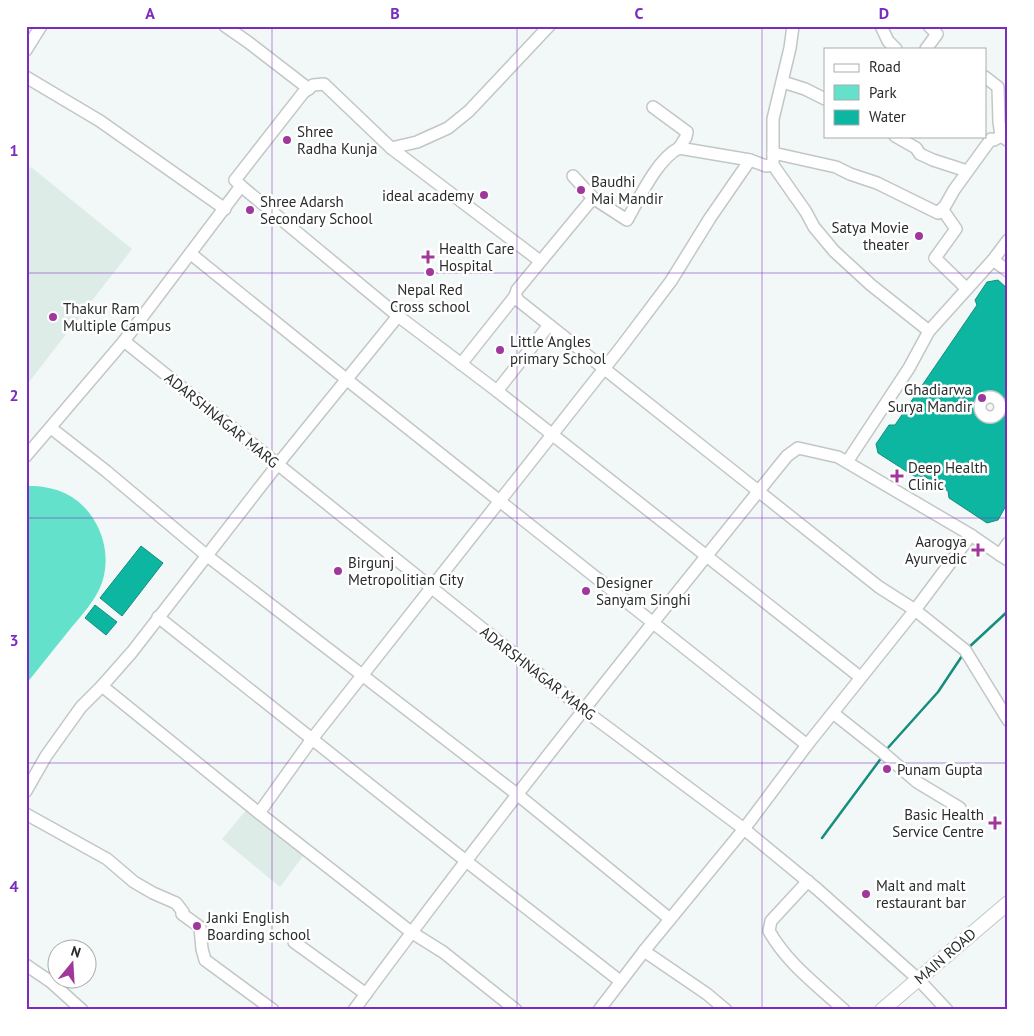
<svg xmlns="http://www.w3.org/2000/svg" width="1034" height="1036" font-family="'PT Sans',sans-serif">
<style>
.built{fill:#deece8}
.green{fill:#64e1ca}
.water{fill:#0db6a0;stroke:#168d7d;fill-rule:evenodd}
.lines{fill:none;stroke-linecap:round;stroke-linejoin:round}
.stream{stroke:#168d7d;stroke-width:2.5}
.minor-casing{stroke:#c2c7c6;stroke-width:14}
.major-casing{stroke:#c2c7c6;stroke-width:16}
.minor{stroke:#fff;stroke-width:11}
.major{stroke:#fff;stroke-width:14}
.grid{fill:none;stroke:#7b2cbf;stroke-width:1;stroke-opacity:0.55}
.poi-dot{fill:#a0389b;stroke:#fff;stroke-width:2}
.labels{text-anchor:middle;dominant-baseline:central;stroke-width:5;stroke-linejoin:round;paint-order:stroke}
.poi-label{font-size:15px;fill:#2a2c2c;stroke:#fff;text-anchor:start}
.street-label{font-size:15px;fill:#2a2c2c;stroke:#fff}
.neatline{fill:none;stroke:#7b2cbf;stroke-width:2}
.grid-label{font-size:16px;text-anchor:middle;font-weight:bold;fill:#7b2cbf}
</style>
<rect width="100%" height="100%" fill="#f2f8f7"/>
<g class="built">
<path d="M31 167 132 249 26 386V174Z"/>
<path d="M247 809 304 855 280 887 222 839Z"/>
</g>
<path class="green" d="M26 486C51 485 75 493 90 514 106 535 111 565 99 590 91 606 78 619 67 633 53 650 40 667 26 684Z"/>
<g class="water">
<path d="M998 280 1008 289 1005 294 1008 296V502L998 520 987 523 949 498 948 491 924 476 917 478 878 453 876 444 889 425H895L977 305 975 300 987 282ZM992 397 999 403 1000 411 995 417C985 418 982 415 979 405L982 400Z"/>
<path d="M141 546 163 563 122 616 100 598Z"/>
<path d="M95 605 117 622 106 635 85 618Z"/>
</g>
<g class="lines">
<g class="stream">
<path d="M967 649 1008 611"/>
<path d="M886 750 938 692 964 653"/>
<path d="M822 838 882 757"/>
</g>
<g class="minor-casing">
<g id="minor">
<path d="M225 26 248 42 309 89"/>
<path d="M793 26 790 48 773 119V165L806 212 814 227 834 251 871 285 929 331"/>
<path d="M881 26 888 41 896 49"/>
<path d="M926 49 937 34 929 26"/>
<path d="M26 50 41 26"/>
<path d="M26 77 100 121 225 209"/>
<path d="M985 77 998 87 999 122 1001 136 1007 140"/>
<path d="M783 82 805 89 825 99"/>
<path d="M653 107 687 132 686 137 679 148"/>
<path d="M895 136 916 148 920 154 933 160 964 170 965 174"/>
<path d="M391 148 417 142 448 128 469 111 549 26"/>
<path d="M773 153 836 167 850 174 877 183 938 213 945 206 954 190 991 139 994 140 1001 136"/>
<path d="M573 176 593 198 627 220C639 199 657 159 679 148L750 160 766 166 773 165"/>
<path d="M241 186 398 316 497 391 860 677"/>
<path d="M593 198 517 290 515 296 519 301 879 587 915 610 965 650 1008 720"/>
<path d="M942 209 956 229 935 258 967 289"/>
<path d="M191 254 346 379 807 745"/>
<path d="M993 260 1008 271"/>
<path d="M124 341 584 710 744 829 817 889 918 979 947 1010"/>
<path d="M461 364 515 296"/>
<path d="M497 391 549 325"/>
<circle cx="990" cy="407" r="10"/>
<path d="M51 428 106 471 206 555 518 795 670 919"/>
<path d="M26 456 124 341 241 186 235 180 303 93 313 85 324 84 391 148 540 261"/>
<path d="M847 462 909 368 929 331 993 260 1008 240"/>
<path d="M1008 543 1000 555 1008 560"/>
<path d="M158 617 466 861 620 981"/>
<path d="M102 686 259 813 411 932 443 952 516 1010"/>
<path d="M833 713 881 751 917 782 960 808"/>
<path d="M26 791 46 756 81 707 102 686 132 652 278 464 398 316"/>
<path d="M259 813 312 739 622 346 671 281 710 218 750 160"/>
<path d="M26 814 107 859 134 882 153 893 176 903 183 912 182 914 200 927 202 949 205 960 273 1010"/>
<path d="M808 881 771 921 769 931C787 963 817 985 844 1010"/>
<path d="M294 942 366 994"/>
<path d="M644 951 707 994 726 1010"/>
<path d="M26 965 51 982 82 1010"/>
<path d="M354 1010C493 821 640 638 787 456L798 448 838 457 971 535 1000 555"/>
<path d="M599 1010 644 951 744 829 807 745 915 610 971 535"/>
</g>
</g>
<g class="major-casing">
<path id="major" d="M882 1010 1008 903"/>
</g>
<use href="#minor" class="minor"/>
<use href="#major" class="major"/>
</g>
<path class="grid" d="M272 26V1010M517 26V1010M762 26V1010M26 273H1008M26 518H1008M26 763H1008"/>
<g class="poi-dot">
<circle cx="287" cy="140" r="5"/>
<circle cx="581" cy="190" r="5"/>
<circle cx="484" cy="195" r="5"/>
<circle cx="250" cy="210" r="5"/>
<circle cx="919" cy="236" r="5"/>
<path d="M425.5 249.5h5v5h5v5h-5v5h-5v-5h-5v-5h5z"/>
<circle cx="430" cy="272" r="5"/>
<circle cx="53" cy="317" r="5"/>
<circle cx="500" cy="350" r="5"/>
<circle cx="982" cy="398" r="5"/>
<path d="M894.5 468.5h5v5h5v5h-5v5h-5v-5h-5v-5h5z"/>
<path d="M975.5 542.5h5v5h5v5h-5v5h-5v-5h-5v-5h5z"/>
<circle cx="338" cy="571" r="5"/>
<circle cx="586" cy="591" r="5"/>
<circle cx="887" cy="769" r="5"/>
<path d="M992.5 815.5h5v5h5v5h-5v5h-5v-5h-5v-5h5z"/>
<circle cx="866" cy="894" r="5"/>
<circle cx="197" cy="926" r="5"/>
</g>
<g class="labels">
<g class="poi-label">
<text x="297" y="131">Shree<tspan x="297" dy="17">Radha Kunja</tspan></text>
<text x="591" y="181">Baudhi<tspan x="591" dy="17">Mai Mandir</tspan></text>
<text x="474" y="195" text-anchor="end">ideal academy</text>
<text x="260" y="201">Shree Adarsh<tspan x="260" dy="17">Secondary School</tspan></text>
<text x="909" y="227" text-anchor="end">Satya Movie<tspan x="909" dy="17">theater</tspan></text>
<text x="439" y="248">Health Care<tspan x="439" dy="17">Hospital</tspan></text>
<text x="430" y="289" text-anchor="middle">Nepal Red<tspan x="430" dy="17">Cross school</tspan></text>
<text x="63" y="308">Thakur Ram<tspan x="63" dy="17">Multiple Campus</tspan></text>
<text x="510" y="341">Little Angles<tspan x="510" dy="17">primary School</tspan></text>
<text x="972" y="389" text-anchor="end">Ghadiarwa<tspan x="972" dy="17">Surya Mandir</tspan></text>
<text x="908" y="467">Deep Health<tspan x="908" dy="17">Clinic</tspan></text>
<text x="967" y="541" text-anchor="end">Aarogya<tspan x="967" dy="17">Ayurvedic</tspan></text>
<text x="348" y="562">Birgunj<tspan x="348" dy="17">Metropolitian City</tspan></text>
<text x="596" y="582">Designer<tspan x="596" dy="17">Sanyam Singhi</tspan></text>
<text x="897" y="769">Punam Gupta</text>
<text x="984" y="814" text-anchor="end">Basic Health<tspan x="984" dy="17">Service Centre</tspan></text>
<text x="876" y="885">Malt and malt<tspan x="876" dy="17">restaurant bar</tspan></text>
<text x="207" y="917">Janki English<tspan x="207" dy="17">Boarding school</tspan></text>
</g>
<g class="street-label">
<text transform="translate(222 420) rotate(39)">ADARSHNAGAR MARG</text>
<text transform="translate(538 673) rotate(38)">ADARSHNAGAR MARG</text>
<text transform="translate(945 956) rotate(-41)">MAIN ROAD</text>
</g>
</g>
<rect width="1034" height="1036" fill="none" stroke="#ffffff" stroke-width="55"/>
<rect x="824" y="48" width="162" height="90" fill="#ffffff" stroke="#aaabab"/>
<rect x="834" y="64" width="25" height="8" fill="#ffffff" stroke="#aaabab"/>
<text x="869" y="72" font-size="15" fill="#2a2c2c">Road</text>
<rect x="834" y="85" width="25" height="15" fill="#64e1ca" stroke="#aaabab"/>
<text x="869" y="98" font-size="15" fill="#2a2c2c">Park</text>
<rect x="834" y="110" width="25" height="15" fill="#0db6a0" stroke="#aaabab"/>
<text x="869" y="122" font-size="15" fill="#2a2c2c">Water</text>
<g transform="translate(72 964) rotate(18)"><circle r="24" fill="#ffffff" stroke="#aaabab"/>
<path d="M0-4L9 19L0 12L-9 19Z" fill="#a0389b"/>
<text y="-8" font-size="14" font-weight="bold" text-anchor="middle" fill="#2a2c2c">N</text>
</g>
<rect x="28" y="28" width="978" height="980" class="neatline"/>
<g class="grid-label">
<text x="150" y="19">A</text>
<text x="395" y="19">B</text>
<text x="639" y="19">C</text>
<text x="884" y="19">D</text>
<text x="14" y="156">1</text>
<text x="14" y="401">2</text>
<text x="14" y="646">3</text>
<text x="14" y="892">4</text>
</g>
</svg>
